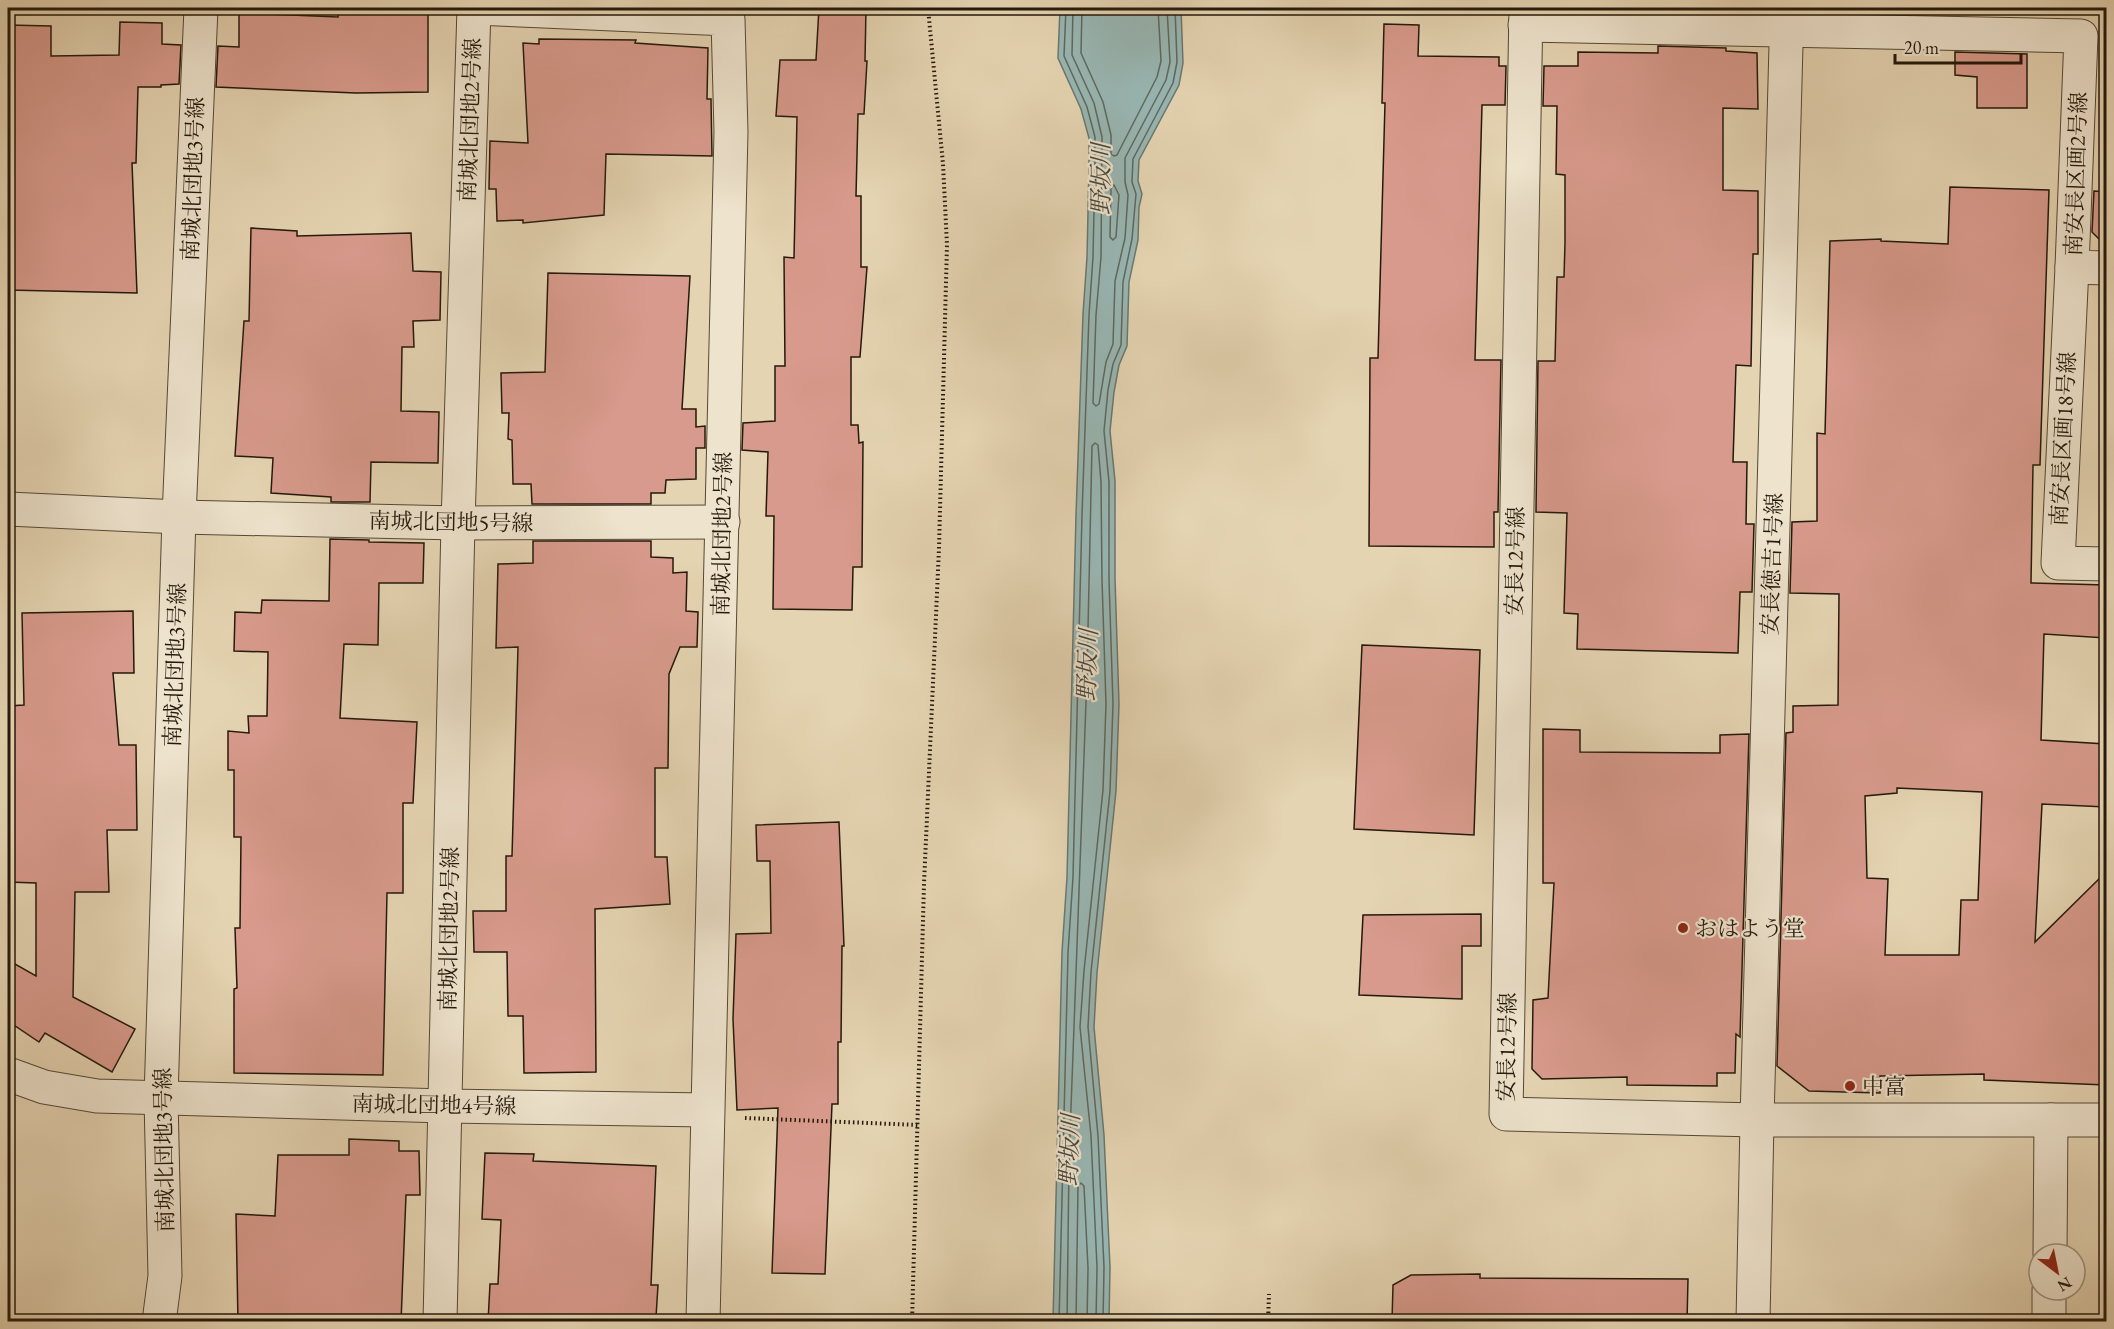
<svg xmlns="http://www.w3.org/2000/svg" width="2114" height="1329" font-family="'EB Garamond','Noto Serif JP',serif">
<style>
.water{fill:#98b7b4;stroke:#6a7870;stroke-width:1.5}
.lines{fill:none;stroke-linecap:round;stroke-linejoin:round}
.shore{stroke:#5e6860;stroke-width:1.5}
.building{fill:#d89a8c;stroke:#24190b;stroke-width:1.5;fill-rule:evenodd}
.minor-casing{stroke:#544835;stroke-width:35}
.tertiary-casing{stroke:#544835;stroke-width:35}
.path{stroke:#24190b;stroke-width:4;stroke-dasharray:1.5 3;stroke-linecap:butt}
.minor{stroke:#eee3cd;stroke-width:33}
.tertiary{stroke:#eee3cd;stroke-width:33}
.poi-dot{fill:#8f2418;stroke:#eee3cd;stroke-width:2}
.labels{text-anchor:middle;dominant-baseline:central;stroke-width:4.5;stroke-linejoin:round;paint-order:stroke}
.street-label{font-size:22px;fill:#24190b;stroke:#eee3cd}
.poi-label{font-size:22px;fill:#24190b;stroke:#eee3cd;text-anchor:start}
.water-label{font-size:24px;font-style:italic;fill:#47483e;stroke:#eee3cd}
</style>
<rect width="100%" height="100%" fill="#e5d4b2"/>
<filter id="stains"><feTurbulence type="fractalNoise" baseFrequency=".00333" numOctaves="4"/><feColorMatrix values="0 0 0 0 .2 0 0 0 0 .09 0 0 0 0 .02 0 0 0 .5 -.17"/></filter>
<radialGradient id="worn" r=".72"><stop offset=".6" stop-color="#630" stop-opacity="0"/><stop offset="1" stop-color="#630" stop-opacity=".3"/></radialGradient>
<path class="water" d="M1060 8H1181L1183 63 1179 85 1139 160 1138 181 1142 194 1139 207 1138 240 1129 282 1127 346 1119 365 1114 392 1110 431 1115 481V579L1119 704 1116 791 1097 973 1094 1027 1104 1135 1110 1267 1109 1322 1053 1321 1062 952 1067 877 1076 515 1083 314 1087 257 1089 166V138L1081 109 1058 58Z"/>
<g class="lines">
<g class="shore">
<path d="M1073 8 1072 55 1094 103 1102 137 1101 257 1096 315 1093 403 1096 406 1099 404 1106 362 1113 344 1115 281 1125 238 1128 195 1125 182V158L1166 80 1170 62 1167 8"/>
<path d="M1082 8 1081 53 1103 102 1111 135V154L1114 156 1117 155 1157 77 1161 61 1158 8"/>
<path d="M1114 185 1119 195 1116 237 1113 240 1110 237 1111 188Z"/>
<path d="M1059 1322 1068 953 1073 877 1082 515 1089 315 1093 257 1095 166V137L1087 107 1064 56 1066 8"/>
<path d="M1067 1322 1069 1162 1087 675 1092 446 1095 443 1098 445 1101 482 1102 580 1106 704 1103 790 1084 971 1080 1027 1091 1136 1097 1267 1096 1322"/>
<path d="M1076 1322 1078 1186 1081 1183 1084 1186 1088 1268 1087 1322"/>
<path d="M1103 1322 1104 1267 1098 1136 1088 1027 1091 972 1110 791 1113 704 1109 580V482L1104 431 1108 390 1113 364 1121 345 1123 282 1132 239 1136 194 1132 182 1133 159 1173 83 1177 62 1175 8"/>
</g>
</g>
<g class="building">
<path d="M338 8H428V92L356 93 216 87 218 46 239 47V13L338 17Z"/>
<path d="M819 8H866L865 61H867L864 114H858L856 196H861V267H867L860 357H851V425H858L859 443 863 442 862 567H853L852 610 773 609 774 516H766L768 452 742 450 743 423 775 421V366H785L784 257 794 258 797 117 776 116 780 60H816Z"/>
<path d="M120 22 162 23V44L181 45 179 84 161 85V87H138L136 163H132L137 293 8 290V25L51 26V56L119 55Z"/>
<path d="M1384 24 1419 25 1418 56 1499 57V66H1506L1505 105H1482L1475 360H1501L1498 512H1494V547L1369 546 1370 358H1378L1385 103H1382Z"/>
<path d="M539 39 636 40 635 43 708 48 707 99H711L712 156 606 154 604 215 523 223V220L497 221 496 189H489L490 141 528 143 523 43 539 44Z"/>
<path d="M1658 46 1726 48V51L1757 53 1758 109 1723 108V190L1758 191V254H1753L1751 366 1736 365 1733 462H1747L1746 524H1754L1752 592H1740L1738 653 1577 649 1578 614 1564 613 1567 513 1536 512 1538 361H1555L1557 277H1564L1565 243V175L1556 174 1557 106H1543L1544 66H1578V52L1658 53Z"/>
<path d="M1955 52 2027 54V108H1977V77L1955 75Z"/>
<path d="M1950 187 2049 190 2040 465H2033L2031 583 2106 585V638L2044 634 2041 740 2106 744V807L2042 804 2035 942 2106 872V1085L1984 1080V1074L1880 1076V1093L1809 1091 1777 1066 1786 733 1793 732V706L1838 705 1839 594 1790 593 1792 522 1817 521V433L1825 434 1830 241 1881 239V241L1948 244ZM1897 788 1982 792 1978 900H1961L1959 955H1885L1888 879 1867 878 1865 796 1897 793Z"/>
<path d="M2094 191 2106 192V246L2092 232Z"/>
<path d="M251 228 297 231V236L411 233 413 271 441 272 440 320 413 321 414 347H402L401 411 439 412 438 463 371 462 370 502H331V497L271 493 273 458 235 456 244 321H249Z"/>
<path d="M548 273 690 276 682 409H696V427L705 426V448H696V479L666 480 665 493H651V504H532L531 484H513L512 440 508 439 509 413H502L501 373 545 372Z"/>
<path d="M330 539 369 540V542L424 543 423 583H379L378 645 344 644 340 718 417 722 413 803H403V893H387L383 1075 234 1073V989L237 988 235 928H240L241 837H234V770H228V731L249 733 248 716H267L268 652 234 651 235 612 261 613 262 600 329 601Z"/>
<path d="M533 541H651V557L673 558V573L687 572 686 611 698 612 697 647H680L669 674 668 768H655V857H667L670 904 595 909 596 1072 524 1073 523 1016H508L507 952H474L473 911H506V856H512L518 647 496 648 498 564 533 563Z"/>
<path d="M133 611 134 673H113L119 745H136L137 830H107L109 892H75L73 997 135 1029 112 1072 45 1033 39 1042 8 1021V960L36 976V883L8 882V706L24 705 22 613Z"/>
<path d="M1362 645 1480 650 1474 835 1354 829Z"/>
<path d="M1543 729 1580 730V752L1720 753V735L1749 734 1740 1037 1736 1034 1735 1073H1717V1086L1627 1085V1077L1542 1079 1532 1069 1533 1000 1548 998 1554 883H1543Z"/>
<path d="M839 822 844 946H842L841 1042H838V1104H832L825 1274 772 1273 778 1108 737 1110 733 1019 736 934 771 933 770 861H757L756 825Z"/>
<path d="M1481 914V946H1462V999L1359 995 1363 915Z"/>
<path d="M349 1139 399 1141V1151H419L420 1195H406L401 1322H238L236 1214 275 1216 278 1155H349Z"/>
<path d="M485 1153 534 1154 533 1161 656 1166 651 1285H658L656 1317 567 1318V1322H488L490 1284H498L501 1220 482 1219Z"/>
<path d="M1480 1274V1278L1688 1279 1687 1322H1392L1393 1285 1411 1275Z"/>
</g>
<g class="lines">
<g class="minor-casing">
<g id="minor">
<path d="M1526 8 1506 1114 1757 1120H2106"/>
<path d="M1525 25 2081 36 2072 267 2106 268"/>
<path d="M2072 267 2058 563 2106 564"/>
<path d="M8 509 179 517 458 523 723 522"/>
<path d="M8 1074 44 1087 97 1096 445 1106 707 1110"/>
<path d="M1757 1120 1787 8"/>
<path d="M2050 1254 2051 1120"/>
<path d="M159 1322 165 1276 161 1098 179 517 201 8"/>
<path d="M440 1322 458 523 474 8 728 19 731 132 703 1322"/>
<path d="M2049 1322V1290"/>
</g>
</g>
<g class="tertiary-casing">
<path id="tertiary" d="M1753 1322 1757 1120"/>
</g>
<g class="path">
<path d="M745 1118 918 1125"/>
<path d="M912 1322 924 884 939 548 947 245 943 164 928 8"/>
<path d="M1268 1322 1269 1294"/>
</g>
<use href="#minor" class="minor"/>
<use href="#tertiary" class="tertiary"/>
</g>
<g class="poi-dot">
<circle cx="1683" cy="928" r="6"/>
<circle cx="1850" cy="1086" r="6"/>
</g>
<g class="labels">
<g class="street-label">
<text transform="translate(470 120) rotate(-88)">南城北団地2号線</text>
<text transform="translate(2076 174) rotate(-88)">南安長区画2号線</text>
<text transform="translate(193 179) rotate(-88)">南城北団地3号線</text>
<text transform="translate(2063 439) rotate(-87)">南安長区画18号線</text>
<text transform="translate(451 522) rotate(1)">南城北団地5号線</text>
<text transform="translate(722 534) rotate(-89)">南城北団地2号線</text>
<text transform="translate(1515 561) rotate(-89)">安長12号線</text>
<text transform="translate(1772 564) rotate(-88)">安長徳吉1号線</text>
<text transform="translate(175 665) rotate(-88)">南城北団地3号線</text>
<text transform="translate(449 929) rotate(-89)">南城北団地2号線</text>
<text transform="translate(1507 1047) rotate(-89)">安長12号線</text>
<text transform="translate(434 1105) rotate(1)">南城北団地4号線</text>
<text transform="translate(164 1150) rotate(-91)">南城北団地3号線</text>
</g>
<g class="poi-label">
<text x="1695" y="928">おはよう堂</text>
<text x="1862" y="1086">中富</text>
</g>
<g class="water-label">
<text transform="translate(1100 179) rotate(-90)">野坂川</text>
<text transform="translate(1087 665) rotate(-88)">野坂川</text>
<text transform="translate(1069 1150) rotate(-88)">野坂川</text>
</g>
</g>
<rect width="2114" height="1329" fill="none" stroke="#e5d4b2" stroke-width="30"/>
<rect x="9" y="9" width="2096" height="1311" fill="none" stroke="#24190b" stroke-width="3"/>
<rect x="15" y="15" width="2084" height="1299" fill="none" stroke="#24190b" stroke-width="1.5"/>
<g transform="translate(2057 1272) rotate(148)"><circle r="28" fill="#eee3cd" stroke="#9d927f" stroke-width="1.5"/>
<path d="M0-4.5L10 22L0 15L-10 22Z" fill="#8f2418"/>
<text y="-9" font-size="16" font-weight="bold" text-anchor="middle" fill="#24190b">N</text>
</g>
<path d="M1895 54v9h126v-9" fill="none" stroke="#24190b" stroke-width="3"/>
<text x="1904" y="54" font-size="18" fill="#24190b" stroke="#eee3cd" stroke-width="4.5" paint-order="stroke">20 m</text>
<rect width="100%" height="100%" filter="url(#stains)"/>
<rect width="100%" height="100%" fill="url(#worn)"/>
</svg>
